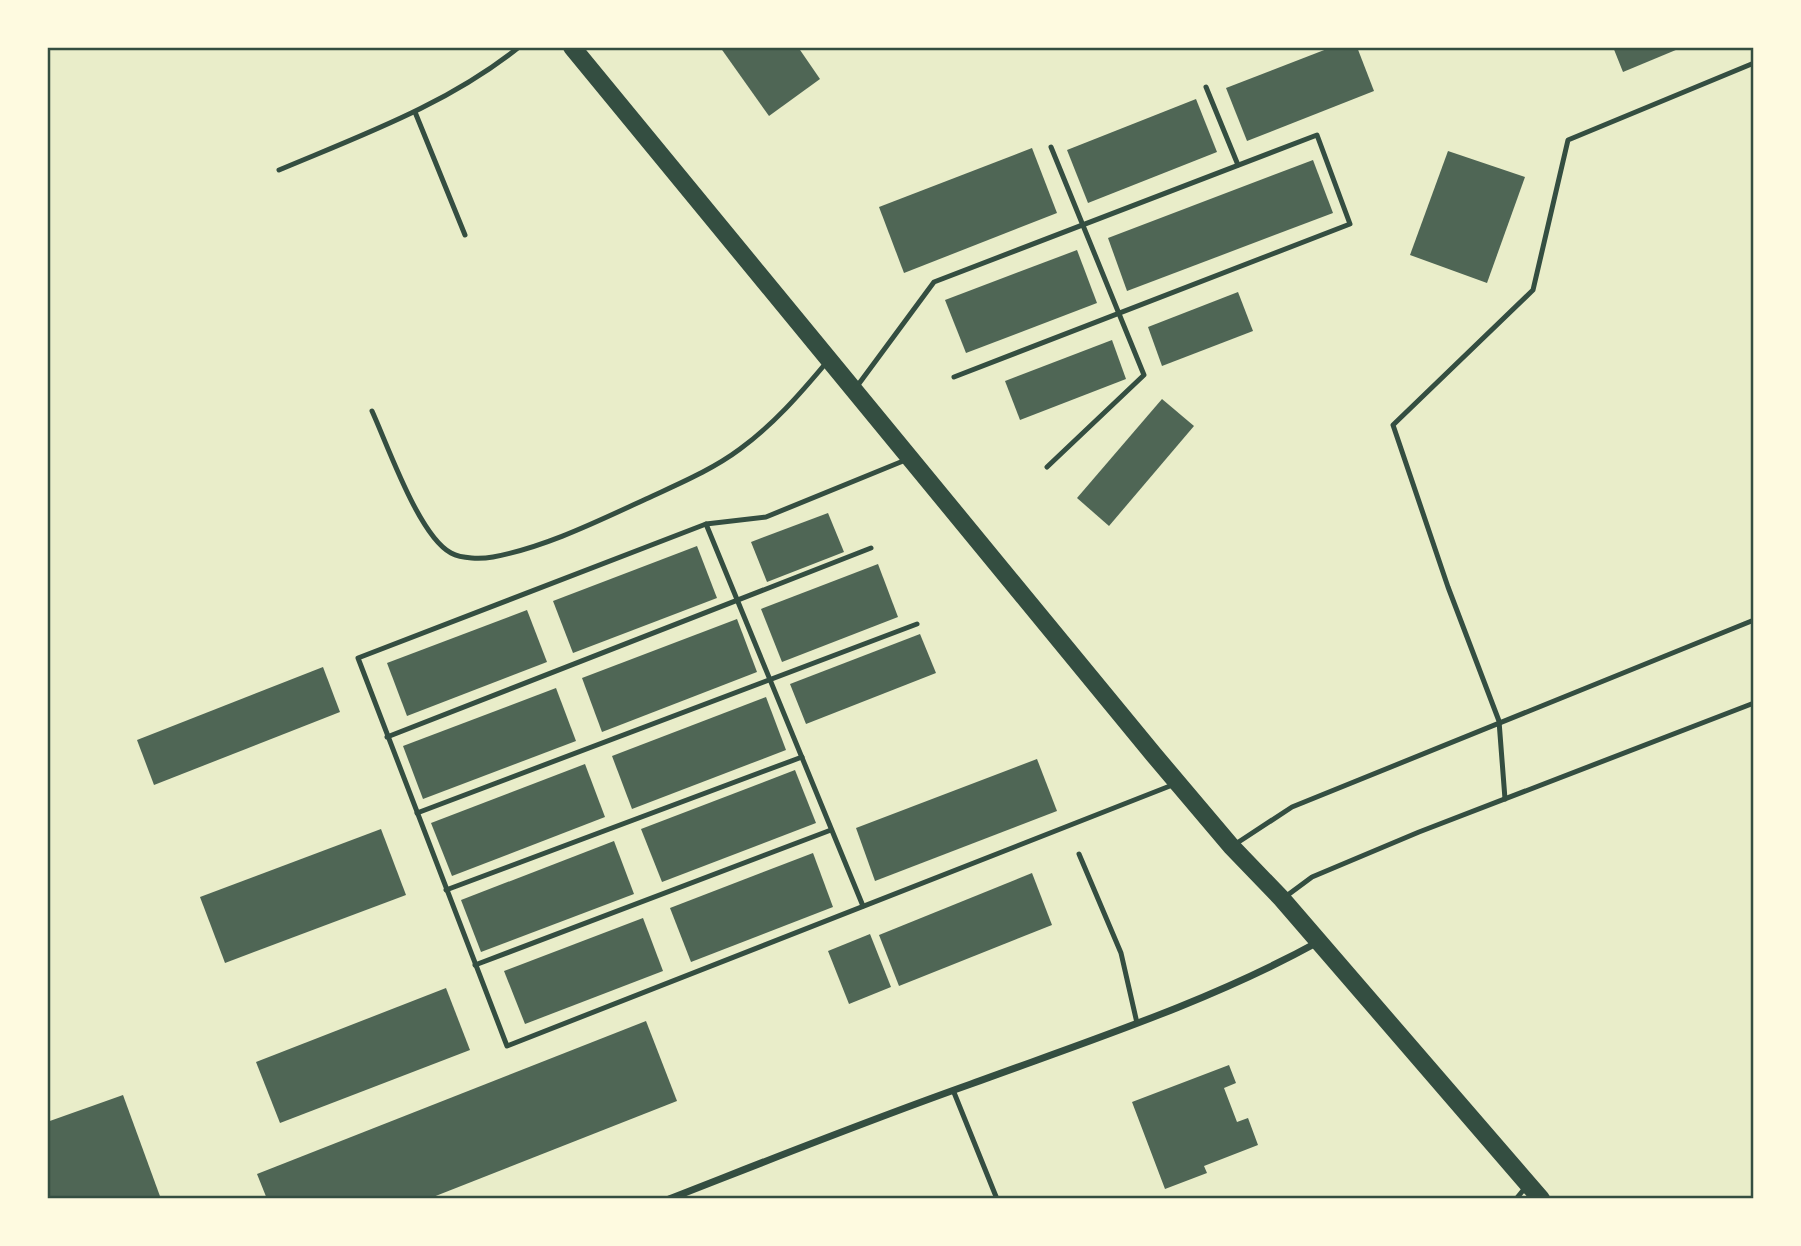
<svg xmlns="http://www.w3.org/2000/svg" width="1801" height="1246" font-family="Manrope,sans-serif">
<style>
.building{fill:#4f6655}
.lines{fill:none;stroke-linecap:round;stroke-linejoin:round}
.service{stroke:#344e41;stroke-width:5}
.minor{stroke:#344e41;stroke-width:7}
.primary{stroke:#344e41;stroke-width:18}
.neatline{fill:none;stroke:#344e41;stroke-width:2.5}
</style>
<rect width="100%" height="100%" fill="#e9edc9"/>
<g class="building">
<path d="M720 47H798L820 79 769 116Z"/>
<path d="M1332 47H1357L1374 91 1247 141 1226 88Z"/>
<path d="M1613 47H1683L1623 72Z"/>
<path d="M1196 99 1217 152 1088 203 1067 150Z"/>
<path d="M1032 148 1057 213 904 273 879 207Z"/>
<path d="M1448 151 1525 177 1487 283 1410 255Z"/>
<path d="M1313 160 1333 213 1127 291 1108 238Z"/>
<path d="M1077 250 1097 303 966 353 945 300Z"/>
<path d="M1238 292 1253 331 1162 366 1148 327Z"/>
<path d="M1112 340 1126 379 1020 420 1005 381Z"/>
<path d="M1162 399 1194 426 1109 526 1077 498Z"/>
<path d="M828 513 844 552 767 582 751 542Z"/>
<path d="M697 546 717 598 573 653 553 601Z"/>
<path d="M878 564 898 617 782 662 761 609Z"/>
<path d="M527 610 547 662 407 716 387 663Z"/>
<path d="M737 619 757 672 602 732 582 678Z"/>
<path d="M920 634 936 673 806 724 790 684Z"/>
<path d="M323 667 340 712 154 785 137 740Z"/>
<path d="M556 688 576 741 423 799 403 746Z"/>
<path d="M766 697 786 750 632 809 612 756Z"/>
<path d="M1037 759 1057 811 875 881 856 828Z"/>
<path d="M585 764 605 817 452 876 431 823Z"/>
<path d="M795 770 816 823 662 882 641 829Z"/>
<path d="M381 829 406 895 225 963 200 897Z"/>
<path d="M614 841 634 894 481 952 461 900Z"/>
<path d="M813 853 833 907 691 962 670 908Z"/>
<path d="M1032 873 1052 925 899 986 879 935Z"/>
<path d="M643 918 663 971 525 1024 504 971Z"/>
<path d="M870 934 891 987 849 1004 828 951Z"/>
<path d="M446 988 470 1050 280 1123 256 1062Z"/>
<path d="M646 1021 677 1101 428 1199H267L257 1174Z"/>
<path d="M1229 1065 1236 1083 1224 1088 1237 1122 1248 1118 1258 1145 1204 1166 1207 1173 1165 1189 1132 1102Z"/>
<path d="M123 1095 161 1199H47V1122Z"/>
</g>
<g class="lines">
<g class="service">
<path d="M1206 87 1238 165"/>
<path d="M415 112 465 235"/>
<path d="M279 170C362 135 448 104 519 47"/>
<path d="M855 389 934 282 1317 135 1350 224 954 377"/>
<path d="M372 411C388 446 419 536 451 553 462 559 481 559 493 557 546 547 598 521 646 499 678 484 712 470 740 449 773 425 800 394 826 363"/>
<path d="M908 459 766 517 706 524 358 658 507 1046 1175 784"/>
<path d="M1047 467 1144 375 1051 147"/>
<path d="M706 524 863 906"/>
<path d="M387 737 871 548"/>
<path d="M1505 799 1499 721 1448 587 1393 425 1533 290 1568 140 1754 63"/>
<path d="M417 813 917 624"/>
<path d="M1234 845 1292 807 1754 620"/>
<path d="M1079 854 1121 953 1137 1023"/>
<path d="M446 890 802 757"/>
<path d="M1285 897 1312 877 1419 832 1754 703"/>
<path d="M475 965 831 830"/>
<path d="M953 1090 997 1199"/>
<path d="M1516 1199 1525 1188"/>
</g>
<path class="minor" d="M669 1199C769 1160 869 1120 971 1084 1088 1041 1209 1002 1318 942"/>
<path class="primary" d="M572 47 1154 755 1231 846 1282 899 1541 1199"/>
</g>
<rect width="1801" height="1246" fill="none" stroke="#fefae0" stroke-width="98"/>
<rect x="49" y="49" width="1703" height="1148" class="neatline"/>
</svg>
